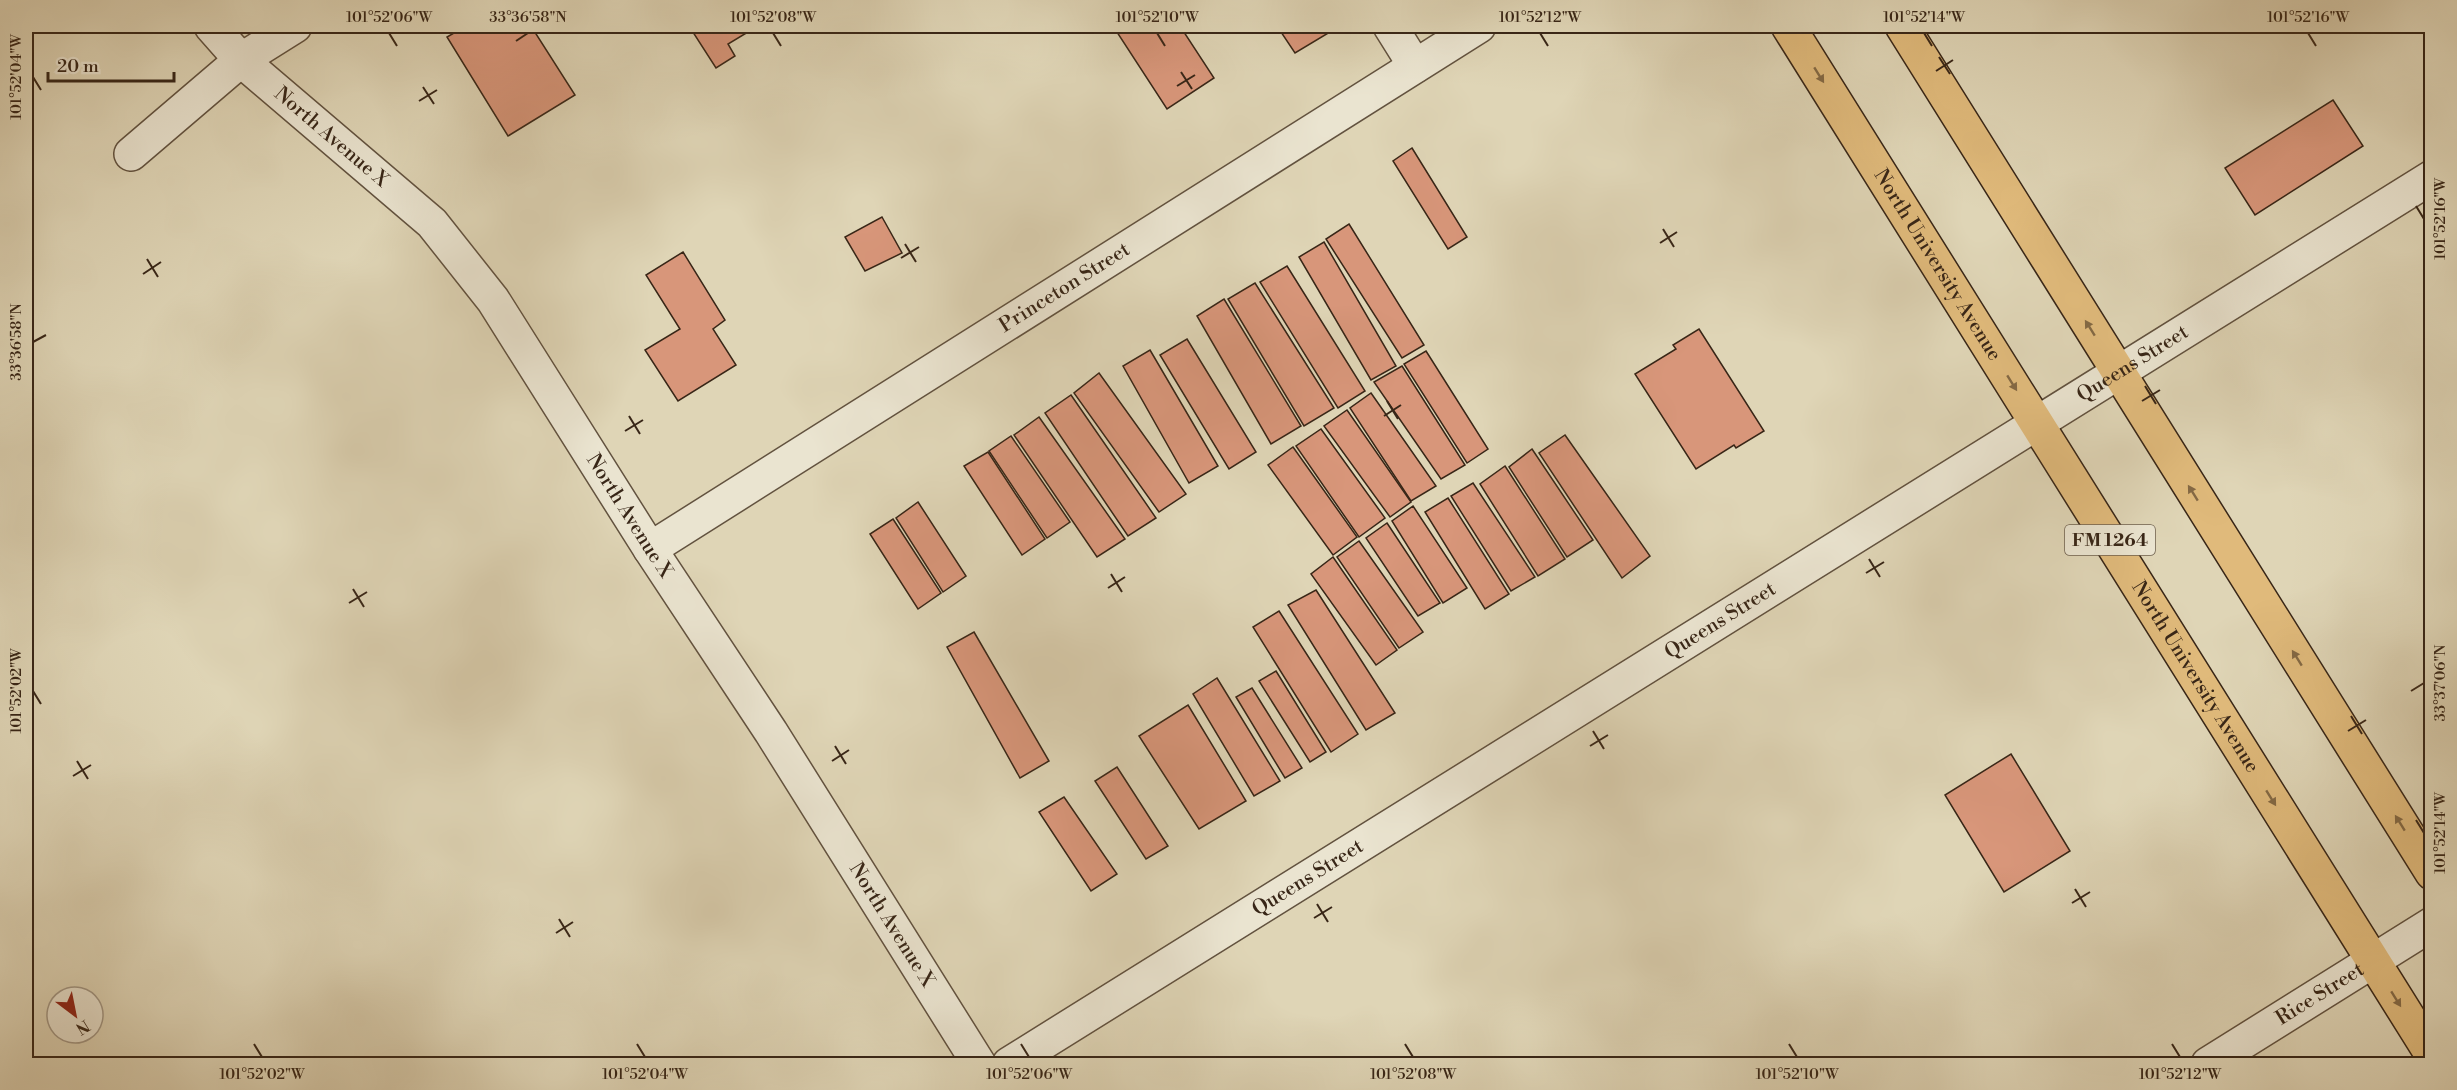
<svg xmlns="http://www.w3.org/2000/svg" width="2457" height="1090" font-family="'Libre Bodoni',serif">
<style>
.building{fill:#d8967a;stroke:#382617;stroke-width:1.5}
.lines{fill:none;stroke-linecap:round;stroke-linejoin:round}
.minor-casing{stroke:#62523f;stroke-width:36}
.major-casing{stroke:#382617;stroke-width:36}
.minor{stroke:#eae4d0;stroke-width:33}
.major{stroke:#e0ba7b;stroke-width:33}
.oneway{fill:#846944}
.ticks{fill:none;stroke:#382617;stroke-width:2}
.labels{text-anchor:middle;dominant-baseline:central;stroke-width:6;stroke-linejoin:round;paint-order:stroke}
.shield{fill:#eae4d0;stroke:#6d5f4e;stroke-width:1.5}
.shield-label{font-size:18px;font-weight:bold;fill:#382617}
.street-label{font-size:20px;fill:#382617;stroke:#eae4d0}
.neatline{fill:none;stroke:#382617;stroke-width:2}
.ticks-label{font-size:15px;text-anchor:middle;fill:#382617}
</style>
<rect width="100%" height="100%" fill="#dfd5b6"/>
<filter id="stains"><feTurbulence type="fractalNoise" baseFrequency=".00333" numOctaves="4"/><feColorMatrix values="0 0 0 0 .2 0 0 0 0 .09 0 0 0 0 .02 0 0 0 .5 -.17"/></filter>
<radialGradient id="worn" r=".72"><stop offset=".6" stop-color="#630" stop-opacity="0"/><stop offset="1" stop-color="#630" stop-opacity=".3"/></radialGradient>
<g class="building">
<path d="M466 26H531L575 95 508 136 447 37Z"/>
<path d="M689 26H758L728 44 735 56 716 68Z"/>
<path d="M1113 26H1180L1214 78 1167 109Z"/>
<path d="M1277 26H1340L1295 53Z"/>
<path d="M2333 100 2363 146 2255 215 2225 168Z"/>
<path d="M1412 148 1467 237 1448 249 1393 161Z"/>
<path d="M882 217 902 253 865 271 845 237Z"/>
<path d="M1349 224 1424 345 1402 358 1326 239Z"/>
<path d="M1324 242 1396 366 1371 380 1299 257Z"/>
<path d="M683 252 725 320 713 329 736 365 678 401 645 350 680 329 646 275Z"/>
<path d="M1287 266 1365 391 1338 408 1260 282Z"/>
<path d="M1255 283 1334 408 1304 426 1228 299Z"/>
<path d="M1224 299 1301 426 1271 444 1197 316Z"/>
<path d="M1699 329 1764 431 1736 448 1734 445 1696 469 1635 374 1676 349 1673 345Z"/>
<path d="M1187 339 1256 452 1229 469 1160 355Z"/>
<path d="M1150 350 1218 466 1189 483 1123 366Z"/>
<path d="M1426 351 1488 449 1467 463 1404 364Z"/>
<path d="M1402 366 1465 465 1441 479 1374 382Z"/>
<path d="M1099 373 1186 494 1159 512 1074 393Z"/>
<path d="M1371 393 1436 486 1411 501 1350 408Z"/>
<path d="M1071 395 1156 518 1128 536 1045 413Z"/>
<path d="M1347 410 1411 502 1390 517 1324 426Z"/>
<path d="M1039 417 1125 539 1097 557 1014 435Z"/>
<path d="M1321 429 1385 518 1359 537 1296 446Z"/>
<path d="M1565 435 1650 556 1622 578 1539 453Z"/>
<path d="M1011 436 1070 522 1047 538 989 451Z"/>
<path d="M1293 447 1357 537 1333 555 1268 465Z"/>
<path d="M1532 449 1593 540 1567 557 1509 467Z"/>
<path d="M988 452 1045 539 1022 555 964 466Z"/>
<path d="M1505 466 1565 559 1538 576 1480 484Z"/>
<path d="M1473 483 1535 577 1511 591 1451 496Z"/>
<path d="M1448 498 1509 594 1485 609 1425 512Z"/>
<path d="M918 502 966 576 943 592 896 518Z"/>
<path d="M1413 506 1467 588 1443 603 1392 521Z"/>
<path d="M893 519 941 593 918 609 870 534Z"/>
<path d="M1387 523 1440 603 1418 616 1366 538Z"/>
<path d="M1359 541 1423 632 1399 648 1337 557Z"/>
<path d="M1333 557 1397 650 1376 665 1311 574Z"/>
<path d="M1316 590 1395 713 1366 730 1288 605Z"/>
<path d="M1279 611 1358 734 1331 752 1253 627Z"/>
<path d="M974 632 1049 761 1020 778 947 647Z"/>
<path d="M1276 671 1326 752 1310 762 1259 681Z"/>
<path d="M1217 678 1280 781 1254 796 1193 694Z"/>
<path d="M1252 688 1302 768 1285 778 1236 697Z"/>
<path d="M1188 705 1246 801 1199 829 1139 736Z"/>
<path d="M2011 754 2070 851 2004 892 1945 795Z"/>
<path d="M1117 767 1168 846 1146 859 1095 781Z"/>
<path d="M1064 797 1117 874 1091 891 1039 812Z"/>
</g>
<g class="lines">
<g class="minor-casing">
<g id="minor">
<path id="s1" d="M211 26 241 60 432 223 493 300 650 549 771 732 979 1064"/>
<path d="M1390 26 1415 66"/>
<path d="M131 154 241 60 295 26"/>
<path id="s2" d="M650 549 1479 26"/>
<path id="s3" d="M1009 1064 2432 177"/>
<path id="s4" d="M2208 1064 2432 924"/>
</g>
</g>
<g class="major-casing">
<g id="major">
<path id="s5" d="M1788 26 2432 1055"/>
<path d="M1902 26 2432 873"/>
</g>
</g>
<use href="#minor" class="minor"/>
<use href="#major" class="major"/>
</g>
<defs><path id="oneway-solid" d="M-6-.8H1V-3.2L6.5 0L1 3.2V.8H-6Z" transform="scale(1.5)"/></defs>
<g class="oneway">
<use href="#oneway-solid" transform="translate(1819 75) rotate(58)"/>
<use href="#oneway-solid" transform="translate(2090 328) rotate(-122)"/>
<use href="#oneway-solid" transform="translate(2012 383) rotate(58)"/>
<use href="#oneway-solid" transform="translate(2193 493) rotate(-122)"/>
<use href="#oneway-solid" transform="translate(2297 658) rotate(-122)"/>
<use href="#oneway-solid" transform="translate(2271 798) rotate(58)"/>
<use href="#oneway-solid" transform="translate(2400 823) rotate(-122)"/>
<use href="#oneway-solid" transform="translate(2396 999) rotate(58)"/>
</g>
<path class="ticks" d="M389 33 397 46M773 33 781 46M1157 33 1165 46M1540 33 1548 46M1924 33 1932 46M2308 33 2316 46M516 41 528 33M1939 57 1950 74M1936 71 1953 60M1181 72 1192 89M33 77 41 90M1177 86 1195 75M423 87 434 104M419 101 437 90M2416 206 2424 219M1663 229 1674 247M1660 243 1677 232M905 244 916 262M901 258 919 247M147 259 158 277M143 274 161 262M33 342 46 335M2145 386 2156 404M1387 401 1398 419M2142 401 2160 390M629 416 640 434M1384 416 1401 405M625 431 643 420M1869 559 1880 577M1866 573 1884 562M1111 574 1122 592M1108 588 1125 577M353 589 364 607M349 603 367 592M33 691 41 704M2411 691 2424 683M2351 716 2362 734M1593 731 1604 749M2348 731 2366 720M835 746 846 764M1590 746 1608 735M77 761 88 779M832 761 849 750M73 776 91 765M2416 820 2424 833M2075 889 2086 907M2072 903 2090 892M1317 904 1328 922M1314 918 1332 907M559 919 570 937M556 933 573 922M254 1044 262 1057M637 1044 645 1057M1021 1044 1029 1057M1405 1044 1413 1057M1789 1044 1797 1057M2172 1044 2180 1057"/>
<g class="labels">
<rect class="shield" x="2065" y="525" width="90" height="30" rx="4.5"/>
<g class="shield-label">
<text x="2110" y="540">FM 1264</text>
</g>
<g class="street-label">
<text stroke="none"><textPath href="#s1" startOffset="164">North Avenue X</textPath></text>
<text stroke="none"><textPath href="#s5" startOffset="282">North University Avenue</textPath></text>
<text stroke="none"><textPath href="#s2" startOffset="490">Princeton Street</textPath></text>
<text stroke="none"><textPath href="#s3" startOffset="1324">Queens Street</textPath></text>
<text stroke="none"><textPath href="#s1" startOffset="650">North Avenue X</textPath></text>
<text stroke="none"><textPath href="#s3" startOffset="838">Queens Street</textPath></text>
<text stroke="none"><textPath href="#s5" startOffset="768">North University Avenue</textPath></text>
<text stroke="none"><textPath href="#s3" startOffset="352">Queens Street</textPath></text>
<text stroke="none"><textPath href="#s1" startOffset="1136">North Avenue X</textPath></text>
<text stroke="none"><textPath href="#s4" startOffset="132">Rice Street</textPath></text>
</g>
</g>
<rect width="2457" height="1090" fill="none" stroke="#dfd5b6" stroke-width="66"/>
<g transform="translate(75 1015) rotate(148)"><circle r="28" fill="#eae4d0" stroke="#a39886" stroke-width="1.5"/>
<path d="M0-4.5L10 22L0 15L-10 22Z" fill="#8f2418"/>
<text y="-9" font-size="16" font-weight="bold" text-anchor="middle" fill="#382617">N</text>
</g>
<path d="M48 72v9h126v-9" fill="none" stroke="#382617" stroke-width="3"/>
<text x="57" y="72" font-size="18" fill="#382617" stroke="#eae4d0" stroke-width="4.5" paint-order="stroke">20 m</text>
<rect x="33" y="33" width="2391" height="1024" class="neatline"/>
<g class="ticks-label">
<text x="389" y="22">101°52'06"W</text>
<text x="528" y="22">33°36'58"N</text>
<text x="773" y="22">101°52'08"W</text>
<text x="1157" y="22">101°52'10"W</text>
<text x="1540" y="22">101°52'12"W</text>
<text x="1924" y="22">101°52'14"W</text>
<text x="2308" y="22">101°52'16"W</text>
<text transform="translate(16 77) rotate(-90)" y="5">101°52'04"W</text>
<text transform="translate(2440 219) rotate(-90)" y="5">101°52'16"W</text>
<text transform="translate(16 342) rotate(-90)" y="5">33°36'58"N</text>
<text transform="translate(2440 683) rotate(-90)" y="5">33°37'06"N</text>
<text transform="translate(16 691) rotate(-90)" y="5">101°52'02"W</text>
<text transform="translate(2440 833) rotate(-90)" y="5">101°52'14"W</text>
<text x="262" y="1079">101°52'02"W</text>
<text x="645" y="1079">101°52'04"W</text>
<text x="1029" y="1079">101°52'06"W</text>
<text x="1413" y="1079">101°52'08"W</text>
<text x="1797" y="1079">101°52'10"W</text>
<text x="2180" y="1079">101°52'12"W</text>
</g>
<rect width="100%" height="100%" filter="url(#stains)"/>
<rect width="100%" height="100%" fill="url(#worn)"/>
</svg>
